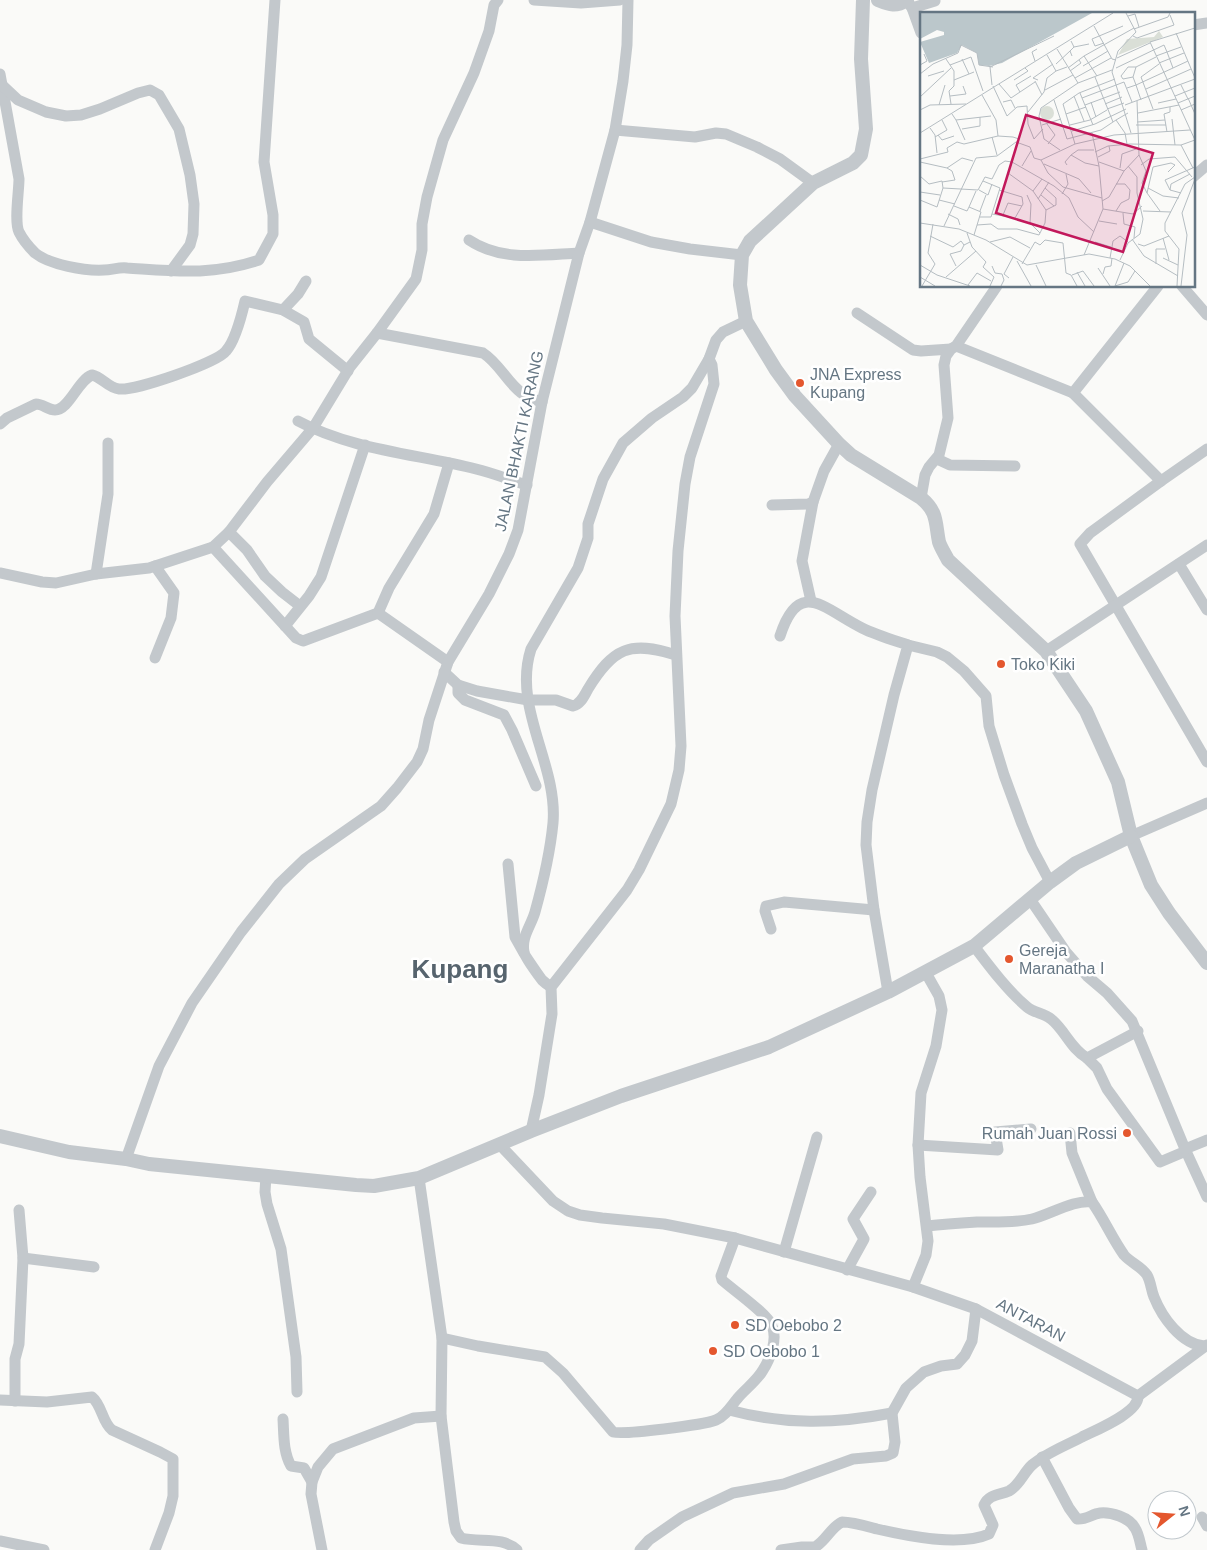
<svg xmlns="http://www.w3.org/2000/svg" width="1207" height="1550" font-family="Arial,sans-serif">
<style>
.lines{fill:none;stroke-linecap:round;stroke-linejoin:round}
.minor{stroke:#c3c8cc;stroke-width:11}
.tertiary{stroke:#c3c8cc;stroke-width:14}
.poi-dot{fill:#e4572e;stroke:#fff;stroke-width:2}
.labels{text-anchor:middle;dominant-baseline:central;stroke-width:5;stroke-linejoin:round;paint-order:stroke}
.poi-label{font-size:16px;fill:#657683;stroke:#fff;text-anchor:start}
.street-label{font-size:16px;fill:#657683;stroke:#fff}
.town-label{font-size:26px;font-weight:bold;fill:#57646e;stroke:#fff}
.inset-road{fill:none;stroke:#b5bdc2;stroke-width:1}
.view{fill:#c2185b;fill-opacity:0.15;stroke:#c2185b;stroke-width:2.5}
.inset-edge{fill:none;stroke:#657683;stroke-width:2.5}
</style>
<rect width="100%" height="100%" fill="#fafaf8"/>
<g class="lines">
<g class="minor">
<path d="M534 0 581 3 620 0"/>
<path d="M907 0 912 8 921 33"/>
<path d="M912 8 935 1"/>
<path d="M1193 25 1207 23"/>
<path d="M0 74 19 179C19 191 14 222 19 232 22 238 30 248 35 253 50 265 85 271 104 270 112 270 119 267 127 268 174 271 212 276 259 260L273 234V215L264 162 275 0"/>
<path d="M2 85 18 100 46 112 66 116 81 115 100 109 138 93 150 90 159 95 179 129 190 175 194 204 193 234 190 245 171 271"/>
<path d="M615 130 695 137 716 133 726 134 757 147 780 159 813 183"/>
<path d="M1193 177 1207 165"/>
<path d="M590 222 651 242 690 249 742 255"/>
<path d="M469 240C502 262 541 255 579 253"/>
<path d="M1182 286 1207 315"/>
<path d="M283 310 298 294 306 281"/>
<path d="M857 313 913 350 921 351 951 349"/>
<path d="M377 333 416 279 422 250V224L427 197 443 140 474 73 489 31 494 5 498 0"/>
<path d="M956 346 1073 393 1158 286"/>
<path d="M1073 393 1161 481"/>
<path d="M298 421C352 450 417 454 476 469 493 473 510 480 527 485"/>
<path d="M0 424 7 418 36 404C43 404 48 410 55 410 69 410 78 380 92 375 102 377 108 388 119 389 135 391 217 363 226 351 235 341 242 314 245 301L283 310 304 322 309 339 348 371"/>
<path d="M1207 449 1161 481 1090 533 1080 544 1207 762"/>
<path d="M937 459 950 465 1015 466"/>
<path d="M921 498 925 475 929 467 939 455 948 418 944 365 946 356 951 349 956 346 997 286"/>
<path d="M772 505 808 504 813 502 824 471 839 444"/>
<path d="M229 532 247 550 265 576 282 592 300 606"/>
<path d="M213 547 229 532 267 482 313 428 350 367 377 333 483 353C500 364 507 383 523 394 528 398 536 400 542 402"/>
<path d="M1179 564 1207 610"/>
<path d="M0 573 42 582 56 583 96 574 149 568 213 547 296 638 303 641 378 613 389 588 434 514 449 463"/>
<path d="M96 574 108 494V443"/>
<path d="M811 601 802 561 813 502"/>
<path d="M378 613 448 662"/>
<path d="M285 626 309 596 321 577 365 445"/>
<path d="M780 636C799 577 824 609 862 628 876 635 893 640 908 645L894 695 872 790 867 822 866 845 874 910 888 992"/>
<path d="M908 645 937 652 947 657 964 671 986 696 989 726 1004 775 1022 824 1032 848 1050 882"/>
<path d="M1046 651 1207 545"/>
<path d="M155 658 171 618 174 593 155 566"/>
<path d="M444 672 458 685 477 691 528 700H556L573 706C581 704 584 696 588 689 613 648 630 640 676 655"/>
<path d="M458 685V693L465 700 504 715 512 730 536 786"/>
<path d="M1131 836 1207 803"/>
<path d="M508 864 515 937 524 953"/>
<path d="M1030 899 1066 952 1087 976 1107 993 1132 1021 1185 1149 1207 1197"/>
<path d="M771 929 765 911 766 906 784 902 874 910"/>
<path d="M974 946C990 967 1007 990 1027 1007 1034 1013 1044 1013 1051 1019 1065 1030 1070 1048 1087 1058L1138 1031"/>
<path d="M551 987C548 985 545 983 542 980 539 976 524 955 524 952 521 937 531 926 535 912 543 883 550 854 553 823 558 764 512 708 531 649L578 568 588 538V524L603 479 623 443 652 418 683 397 692 388 709 359 716 340 723 332 746 321"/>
<path d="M1087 1058 1097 1068 1107 1089 1160 1162 1186 1151"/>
<path d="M531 1131 539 1095 552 1014 551 987 627 890 639 870 671 804 679 770 681 746 675 616 678 551 685 484 690 457 714 384 712 365 709 359"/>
<path d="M1070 1133 1072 1153 1092 1202"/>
<path d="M500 1145 553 1201 568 1211 580 1215 602 1218 664 1224 735 1238 913 1287 976 1309 1138 1396 1207 1345"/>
<path d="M918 1145 998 1150 995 1132 1031 1129"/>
<path d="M1185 1149 1207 1140"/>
<path d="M126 1159 159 1066 192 1003 241 932 279 884 305 859 381 806 397 788 417 762 423 749 429 720 448 662 489 594 509 554 518 530 542 402 579 253 590 222 615 130 623 81 627 45 628 0"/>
<path d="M266 1175 265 1192 267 1204 281 1249 296 1357 297 1392"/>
<path d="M419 1178 442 1338 441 1416 454 1522 456 1531 461 1538C480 1543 503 1536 517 1550"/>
<path d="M927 1226C944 1224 960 1223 977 1222 996 1222 1014 1223 1032 1219 1049 1215 1075 1199 1092 1202 1104 1219 1112 1238 1124 1255 1131 1263 1141 1266 1147 1275 1151 1282 1151 1290 1154 1297 1162 1317 1181 1344 1204 1346"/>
<path d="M784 1252 817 1137"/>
<path d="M23 1258 94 1267"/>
<path d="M847 1270 864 1239 853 1219 871 1192"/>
<path d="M913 1287 926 1255 928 1241 920 1177 918 1145 921 1093 936 1046 942 1010 939 996 926 973"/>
<path d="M442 1338 478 1346 545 1357 563 1373 613 1432C625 1435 703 1425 716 1420 726 1416 731 1406 737 1399 745 1389 757 1381 763 1370 770 1359 778 1339 772 1326 768 1314 733 1290 722 1280L721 1276 735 1238"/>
<path d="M0 1400 47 1402 92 1397C102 1405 102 1422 112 1430L160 1452 173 1459V1496L169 1513 155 1550"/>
<path d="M15 1401V1359L19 1344 23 1258 19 1210"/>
<path d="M729 1410C785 1425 835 1424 892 1413"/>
<path d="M283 1419C284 1435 283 1452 291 1466L304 1468 312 1482"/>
<path d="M1042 1457 1069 1508 1077 1519C1086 1520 1092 1514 1100 1513 1111 1512 1129 1517 1135 1528 1139 1534 1140 1543 1142 1550"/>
<path d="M1202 1517 1207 1526"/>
<path d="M0 1541 44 1550"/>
<path d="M322 1550 311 1494 312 1482 318 1467 333 1449 414 1418 441 1416"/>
<path d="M640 1550 649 1540 682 1517 733 1493 784 1484 853 1459 886 1456 893 1453 895 1442 892 1413 906 1388 924 1372 941 1366 957 1364 965 1355 972 1341 976 1309"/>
<path d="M781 1550 802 1547H815C826 1541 831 1527 842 1522 853 1522 866 1526 877 1529 907 1536 960 1547 989 1534L993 1525 984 1505C989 1494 1000 1495 1009 1491 1019 1486 1024 1472 1032 1465 1046 1453 1065 1446 1082 1437 1096 1430 1139 1413 1138 1396"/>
</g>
<g class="tertiary">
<path d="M863 0 861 59 866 129 861 155 853 163 813 183 750 241 742 255 740 285 746 321 776 370 795 396 839 444 851 455 921 498C938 512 935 522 939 542 941 548 945 554 948 560L1046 651 1086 711 1118 782 1131 836 1151 885 1169 913 1207 963"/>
<path d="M878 0C890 5 896 7 907 0"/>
<path d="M0 1136 69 1152 126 1159 149 1164 356 1185 374 1186 419 1178 531 1131 621 1096 769 1047 888 992 974 946 1050 882 1076 863 1131 836"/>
</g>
</g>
<g class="poi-dot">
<circle cx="800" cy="383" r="5"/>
<circle cx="1001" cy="664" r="5"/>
<circle cx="1009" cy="959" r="5"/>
<circle cx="1127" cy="1133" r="5"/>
<circle cx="735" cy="1325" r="5"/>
<circle cx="713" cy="1351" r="5"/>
</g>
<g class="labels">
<g class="poi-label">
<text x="810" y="374">JNA Express<tspan x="810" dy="18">Kupang</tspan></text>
<text x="1011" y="664">Toko Kiki</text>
<text x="1019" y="950">Gereja<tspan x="1019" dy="18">Maranatha I</tspan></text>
<text x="1117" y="1133" text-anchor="end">Rumah Juan Rossi</text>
<text x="745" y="1325">SD Oebobo 2</text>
<text x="723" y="1351">SD Oebobo 1</text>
</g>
<g class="street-label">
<text transform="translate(519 441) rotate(-78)">JALAN BHAKTI KARANG</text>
<text transform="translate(1031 1320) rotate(28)">ANTARAN</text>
</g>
<g class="town-label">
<text x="460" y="969">Kupang</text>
</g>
</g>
<g transform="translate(920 12)">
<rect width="275" height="275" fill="#fafaf8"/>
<path d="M239 19 243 25 198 43 207 27 234 25Z" fill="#dadfd7"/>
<path d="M120 101a7 7 0 1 1 14 0a7 7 0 1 1-14 0Z" fill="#dadfd7"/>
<path d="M0 1H172L82 51 69 54 59 53 57 41 42 33 37 41 9 51 0 30 24 23V20L17 18 0 27Z" fill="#bbc7cb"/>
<path class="inset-road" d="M206 1 216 20 198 39 192 60 211 121M208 4 215 2 219 15M174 14 192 47 196 48M275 16 230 30 275 128M214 17 248 5 250 1M256 21 275 66M213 24 217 26 254 13 250 3M151 29 154 35 150 39 152 44M184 31 175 34 172 27 203 14M154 35 169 32M137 37 158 71M127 43 136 59 147 55M164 44 214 16M197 46 230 31M26 47 34 59V74L29 79 31 92M42 47 49 62M115 49 112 40 117 37M239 51 264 41M136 52 150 39M0 53 7 49 4 42M30 53 51 45 63 79M163 54 188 39M148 56 164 44 177 64M196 56 244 33 247 40 236 44M253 56 268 49M150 59 161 51 159 48M0 62 13 52 38 41 41 33 57 41 59 53 73 55M8 64 24 59M175 65 193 110M213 65 203 67 201 64 208 55H216L236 45M155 66 191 46M34 68 54 60M94 68 108 59 105 56M118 68 113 66 133 52M115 69 122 83M204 70 212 90M79 72 91 86 115 70M72 73 70 55 134 24M261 73 268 87M73 74 87 104 97 95 107 94 108 112 114 127 123 117M207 76 216 73 213 65 216 55M226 77 271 57M125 78 153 63M100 80 96 73 111 64M160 81 173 113M62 83 76 108 78 124 93 125 99 127 97 130M30 84 46 82 43 74M154 84 164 109M255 84 275 76M0 85 31 56M162 86 204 70M268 86 275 102M134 88 147 127 181 118 196 108M221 88 216 73 253 56 247 40 261 35M83 90 91 88 95 96M171 90 176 105M238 91 256 87M258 91 275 84M185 92 202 85M19 93 25 73M165 93 200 80M205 93 275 67M187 97 204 91M233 97 221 65 239 52M0 98 10 93 46 92M261 98 275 92M108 100 124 80 127 66 136 59M218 101 259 93M32 102 36 108 71 104M146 102 166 95M252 107 255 133M36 108 45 128M217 110 245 108M127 112 135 123 128 132M122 113 141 107M150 113 170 108 187 98M216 113H246M10 116 15 123 17 141M42 117 60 114V105M152 119 175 112 206 97M247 120 244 102 250 100V95M0 121 193 1M18 123 22 128 34 124M15 125 27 118 22 108M72 125 77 143M96 130 110 135 114 146 121 148 155 132 194 123 270 118M155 132 143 92 159 81 195 67M207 132 205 121 196 108 208 101M140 138 124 127 119 104 121 96 158 71 192 58M175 140 188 134 210 132 261 133M151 143 158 138H174M219 143 226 159 222 171 227 181 233 155 251 151 255 153 248 160M178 145 190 139 189 134M0 147 28 140 27 136 37 130 44 132 78 124M121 148 128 161 143 175 182 186M0 150 27 156 42 146 53 149M92 150 88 161 113 179M179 150 204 159M124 152 159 167 171 181M147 153 145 150 151 143 165 151 179 154M221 153 229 147 255 145 272 165M102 154 111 139M200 156 202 142 216 137M273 156 261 133 275 128M0 164 9 172 22 169 23 176 17 195 0 188M122 167 113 179 126 198M22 170 35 168 32 159 27 156M196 172H205L210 178 209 187 201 191 196 199M23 176 58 178 65 165 72 167 79 153 85 149 92 150 134 174 149 186 158 205 174 220M228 176 243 184 259 186M59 178 68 183 72 172M250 178 251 172 270 162M0 180 20 183M227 181 240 199M261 181 250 178 245 168 275 155M142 182 148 172 146 162M107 183 111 192 110 211 120 221M121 183 134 194M118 187 129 170M19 188 35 192M182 189 189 185 204 159 219 143 217 89M34 194 47 199 49 195 61 200 54 223M49 195 56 179M183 197 213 202 222 194M60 199 66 183M223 199 251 200M203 201 204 212 215 215 214 226M28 202 38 207 40 213M72 202 95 206 103 192 102 185 79 178M83 203 88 191 102 194M60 205H71L80 176 63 169M179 209 197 212M0 211 39 217 66 228 107 253 169 242 195 247 210 254 230 274M57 213 71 212 78 217H97L119 223 125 211 126 198 136 193V186L125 176M24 214 56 146 77 144 96 130M47 221 52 235 66 250 63 255 74 265 70 274M10 224 33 235 41 229 44 233 50 230M243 226 249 248M212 227 224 244 258 264M70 230 90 225 110 236M175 230 191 235M218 232 224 234 249 224M164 243 183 197 179 154 172 121M190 246 193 229 200 224 208 230M243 246 258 253M200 248 208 231 220 222 223 207 217 181V165L208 154M97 249 111 274M102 252 115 230 120 233 125 228 143 231 146 261 151 263 157 274M236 252V237H245M0 253 17 263 50 274M116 253 126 274M36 254 30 242 41 239 44 233M72 254 75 261 82 262 84 268 81 274M178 256 190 274M157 260 165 274M183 262 185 255 191 254 192 246M152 263 163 259 174 274M0 265 15 274M26 265 56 239M89 266 84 262 93 245M48 273 57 261 71 269M2 274 15 252 8 241 13 212M195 274 208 270 215 259M195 274 204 251M257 274 259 237 245 219V211L265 172 275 165M261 274 267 223 262 201 275 167"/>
<path class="view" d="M106 103 233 141 203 240 76 201Z"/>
<rect width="275" height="275" class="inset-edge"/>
</g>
<g transform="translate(1172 1515) rotate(73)"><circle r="24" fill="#ffffff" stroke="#c1c8cd"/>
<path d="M0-4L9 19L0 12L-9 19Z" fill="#e4572e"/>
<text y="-8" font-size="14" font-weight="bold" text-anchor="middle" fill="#657683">N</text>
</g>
</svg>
